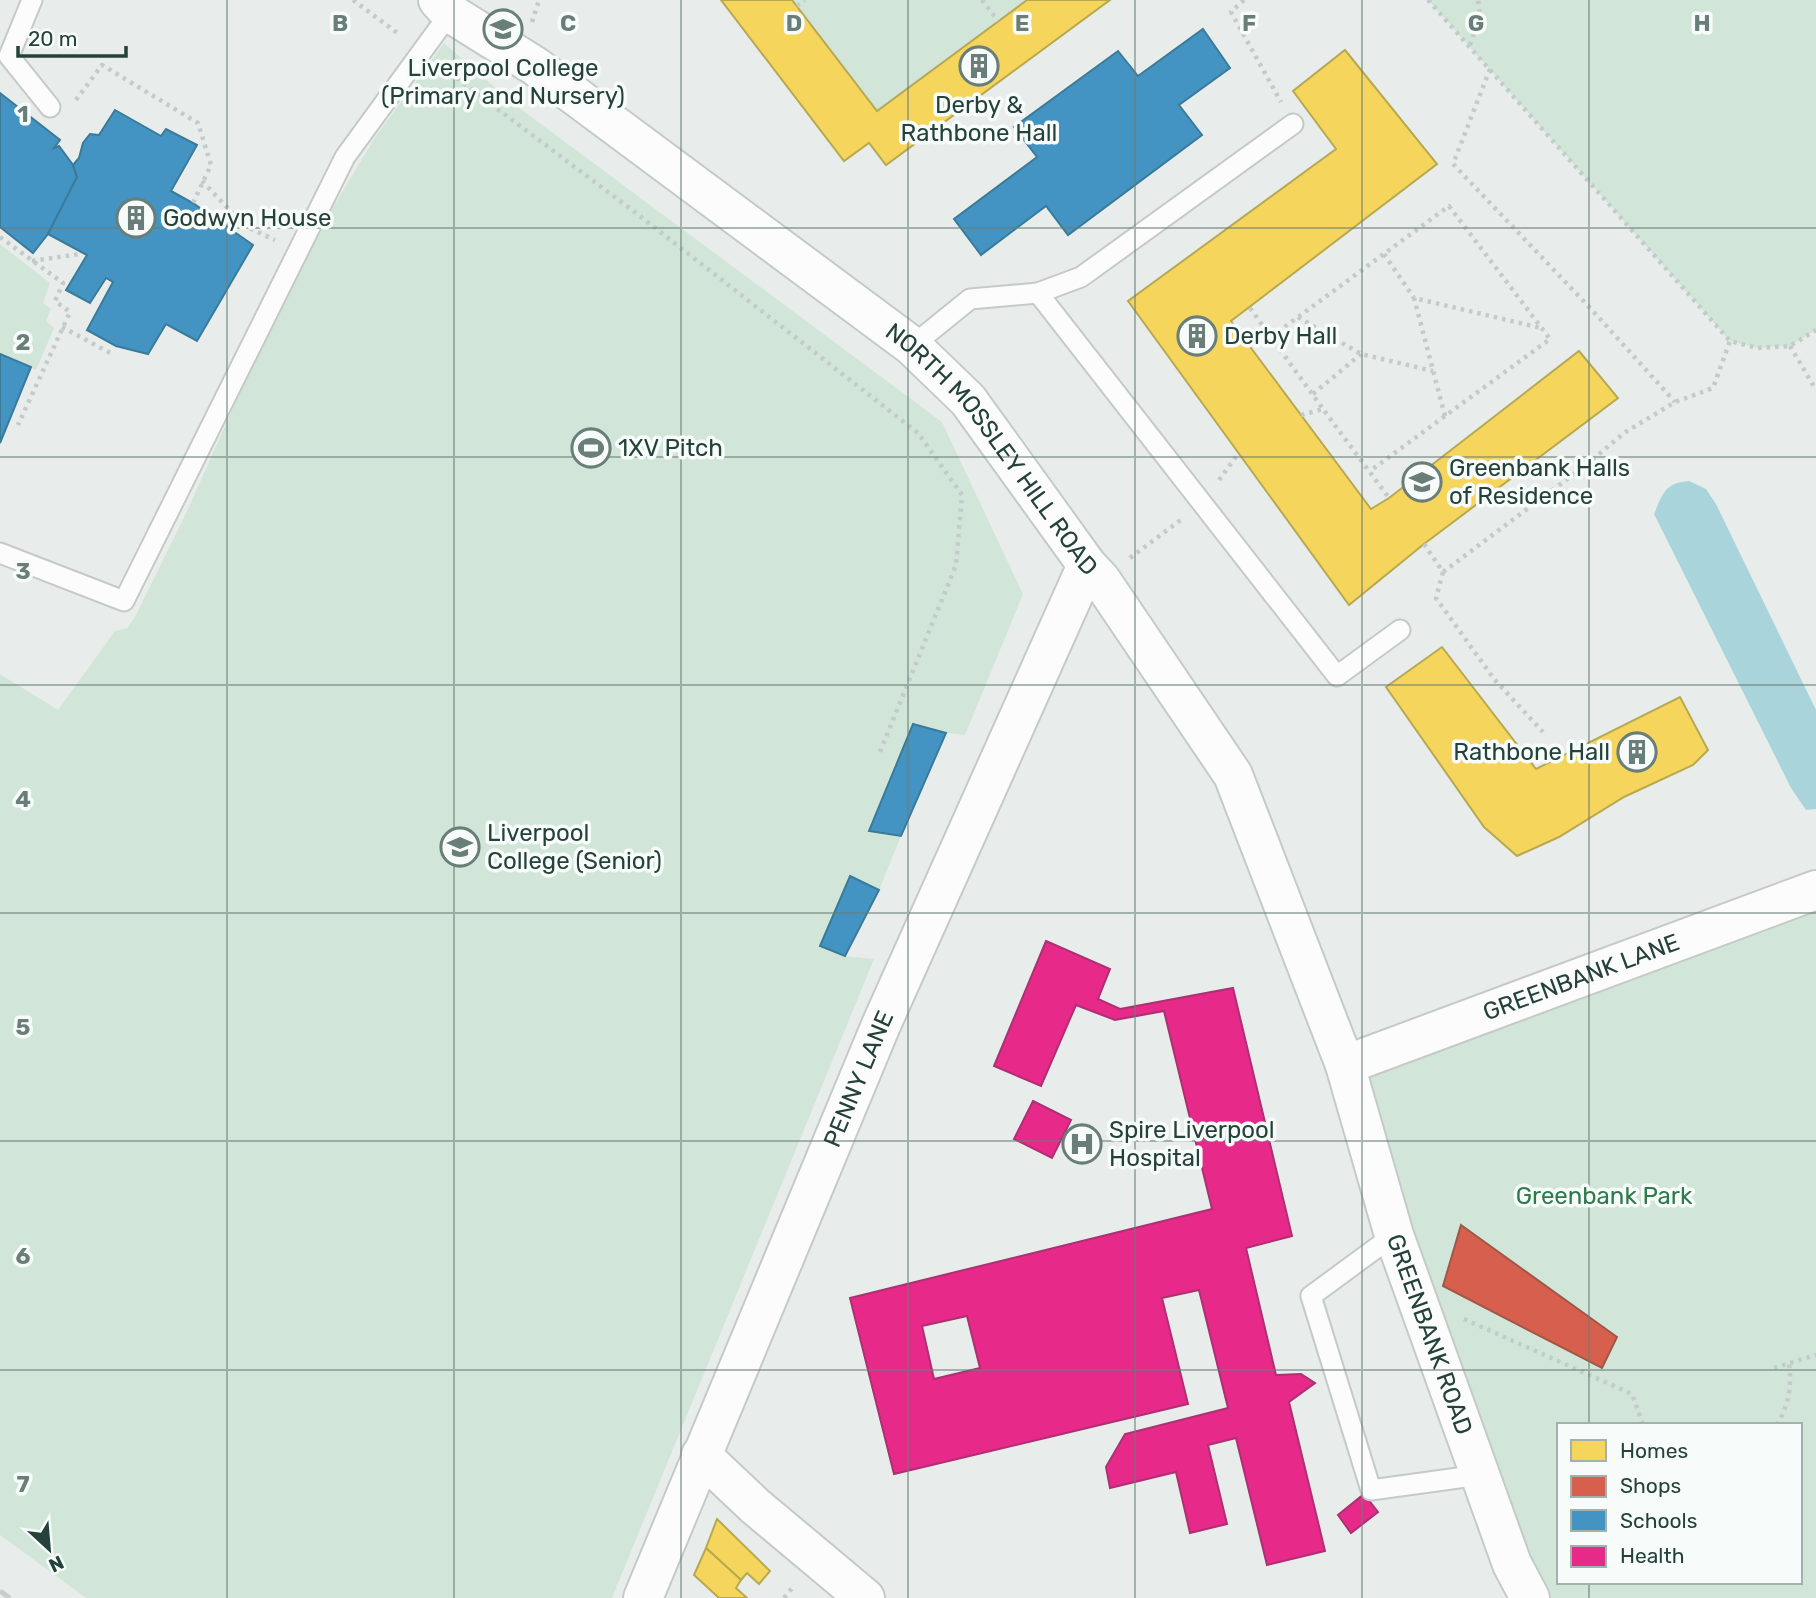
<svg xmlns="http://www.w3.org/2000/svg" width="1816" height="1598" font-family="Rubik,sans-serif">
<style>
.green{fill:#d1e6d8;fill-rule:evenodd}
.water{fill:#a9d4db}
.homes{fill:#f6d55c;stroke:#b7a952;stroke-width:2}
.shops{fill:#d6604d;stroke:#a15747;stroke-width:2}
.schools{fill:#4393c3;stroke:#3a7b9a;stroke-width:2}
.health{fill:#e7298a;stroke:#ac3072;stroke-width:2;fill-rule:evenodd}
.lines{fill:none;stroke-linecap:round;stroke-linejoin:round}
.lane-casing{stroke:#c5cac8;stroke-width:23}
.street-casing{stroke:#c5cac8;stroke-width:42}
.secondary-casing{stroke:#c3cbc8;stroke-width:42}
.path{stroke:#c3ccca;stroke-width:4.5;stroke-dasharray:3.5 5;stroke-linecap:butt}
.lane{stroke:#fcfcfc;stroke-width:19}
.street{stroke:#fcfcfc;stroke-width:38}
.secondary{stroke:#fcfcfc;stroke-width:38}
.rail{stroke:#c9cdcc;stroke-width:5;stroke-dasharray:14 7;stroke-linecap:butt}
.grid{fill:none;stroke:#697e78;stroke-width:2;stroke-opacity:0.55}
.labels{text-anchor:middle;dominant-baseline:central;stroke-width:7;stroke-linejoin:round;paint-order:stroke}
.poi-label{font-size:24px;fill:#24423a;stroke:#f7fbf9;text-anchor:start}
.street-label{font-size:24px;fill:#24423a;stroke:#f7fbf9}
.park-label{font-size:24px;fill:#2d7a4b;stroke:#f7fbf9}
.grid-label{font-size:23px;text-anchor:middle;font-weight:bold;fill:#697e78;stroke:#f7fbf9;stroke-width:7;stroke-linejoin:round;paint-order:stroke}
</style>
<rect width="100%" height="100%" fill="#e8edeb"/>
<g class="green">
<path d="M792 0H1027L877 111Z"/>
<path d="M1428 0H1816V330L1790 346 1757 348 1730 341Z"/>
<path d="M444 43 514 104 942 422 1023 594 965 735 946 733 913 724 901 836 879 890 850 877 820 946 845 956 874 959 612 1598H86L0 1535V674L58 710 115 631 127 628 135 617 188 509 279 305 327 217 376 136Z"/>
<path d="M0 244 50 283 43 303 51 309 46 321 54 328 36 370 0 354Z"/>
<path d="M1816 890V1598H1530L1345 1065ZM1559 1425H1800V1582H1559Z"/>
</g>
<path class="water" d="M1689 481 1706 489 1716 504 1816 710V809L1806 810 1791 788 1654 514C1663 493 1665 483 1689 481Z"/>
<g class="homes">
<path d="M721 0H792L877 111 1027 0H1110L886 165 869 143 844 161Z"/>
<path d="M1345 50 1437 164 1231 321 1371 509 1389 498 1579 351 1618 398 1424 544 1349 605 1128 301 1336 149 1293 91Z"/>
<path d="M1442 647 1536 769 1680 697 1708 750 1693 765 1624 797 1559 837 1517 856 1484 827 1386 687Z"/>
<path d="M717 1519 770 1571 759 1584 747 1573 741 1580 706 1548Z"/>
<path d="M706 1548 741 1580 736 1588 747 1598H719L694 1575Z"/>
</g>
<path class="shops" d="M1461 1225 1617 1337 1602 1368 1443 1286Z"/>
<g class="schools">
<path d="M1203 29 1230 68 1179 105 1202 135 1068 235 1046 206 981 255 954 219 1037 157 1014 127 1118 51 1138 76Z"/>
<path d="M0 93 60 140 54 148 59 146 73 165 77 177 48 234 33 253 0 227Z"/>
<path d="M115 110 161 136 166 129 197 145 171 191 193 203 253 245 197 341 166 324 148 354 116 346 87 330 113 282 106 278 90 303 66 290 87 255 48 234 77 177 73 165 79 158 83 143 90 134 99 135Z"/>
<path d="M0 354 31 367 0 443Z"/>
<path d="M913 724 946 733 901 836 869 831Z"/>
<path d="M850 876 879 890 845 956 820 946Z"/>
</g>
<g class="health">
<path d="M1046 941 1110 969 1098 999 1120 1009 1233 988 1292 1236 1246 1248 1276 1375 1301 1374 1315 1383 1289 1402 1325 1551 1267 1565 1236 1438 1208 1445 1227 1524 1190 1533 1176 1472 1110 1488 1106 1467 1125 1434 1228 1408 1199 1290 1162 1298 1188 1404 894 1474 850 1298 1212 1209 1164 1011 1115 1020 1076 1005 1041 1086 994 1066ZM967 1316 980 1368 934 1379 922 1326Z"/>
<path d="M1033 1101 1071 1120 1052 1158 1014 1139Z"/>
<path d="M1364 1494 1378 1512 1351 1533 1338 1515Z"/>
</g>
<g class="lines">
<g class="lane-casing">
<g id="lane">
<path d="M32 0 9 56 50 107"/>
<path d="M1038 293 1337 676 1400 630"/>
<path d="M912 346 970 299 1038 293 1081 277 1293 124"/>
<path d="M0 553 124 601 345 157 450 13"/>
<path d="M1394 1235 1311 1296 1371 1490 1480 1475"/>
</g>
</g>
<g class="street-casing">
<g id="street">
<path id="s1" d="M1345 1065 1816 890"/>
<path d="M701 1455 755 1506 865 1598"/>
<path id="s2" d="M643 1598 881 1025 1087 565"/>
</g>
</g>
<g class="secondary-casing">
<g id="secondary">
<path id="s3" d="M438 0 450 13 535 66 912 346 968 400 1087 565 1101 580 1233 775 1345 1065 1394 1235 1512 1564 1530 1598"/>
</g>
</g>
<g class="path">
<path d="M353 0 400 35"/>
<path d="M982 0 998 21"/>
<path d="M1244 0 1231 12 1281 102"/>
<path d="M1428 0 1730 341 1757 348 1790 346 1816 330"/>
<path d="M797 6 805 0"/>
<path d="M532 22 539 0"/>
<path d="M1470 45 1480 15 1478 0"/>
<path d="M443 68 636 213 918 433 962 495 956 565 880 752"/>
<path d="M1490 69 1453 164 1592 310 1675 402"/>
<path d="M76 100 102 65 198 123 211 165 193 203"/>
<path d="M202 181 245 226 275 240"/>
<path d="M0 237 63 283 55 301 70 312 18 425"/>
<path d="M1384 254 1414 298"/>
<path d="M32 261 80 254"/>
<path d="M1250 308 1323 409"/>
<path d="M1298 317 1361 354 1433 371"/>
<path d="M62 327 114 355"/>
<path d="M1271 337 1449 206 1550 339 1370 471"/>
<path d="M1790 346 1816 390"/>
<path d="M1313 394 1361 354"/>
<path d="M1301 415 1323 409 1389 498"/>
<path d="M1445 416 1414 298 1541 328"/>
<path d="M1219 480 1238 454"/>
<path d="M1424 544 1443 572 1436 598 1494 679 1543 732"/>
<path d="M1130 558 1182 519"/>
<path d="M1443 572 1586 465 1624 433 1675 402 1713 388 1730 341"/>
<path d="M1464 1319 1632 1394 1643 1425"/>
<path d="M1774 1368 1816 1355"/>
<path d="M1777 1425C1789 1404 1792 1386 1789 1363"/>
<path d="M784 1598 793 1587"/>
</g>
<use href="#lane" class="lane"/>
<use href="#street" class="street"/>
<use href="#secondary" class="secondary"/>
<path class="rail" d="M0 1591 10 1598"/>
</g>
<path class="grid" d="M227 0V1598M454 0V1598M681 0V1598M908 0V1598M1135 0V1598M1362 0V1598M1589 0V1425M0 228H1816M0 457H1816M0 685H1816M0 913H1816M0 1141H1816M0 1370H1816M1589 1582V1598"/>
<defs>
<g id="school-ring" transform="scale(2.0125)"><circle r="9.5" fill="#f7fbf9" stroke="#697e78" stroke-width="1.5"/><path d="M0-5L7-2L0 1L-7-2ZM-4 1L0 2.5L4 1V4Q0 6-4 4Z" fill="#697e78"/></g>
<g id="building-ring" transform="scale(2.0125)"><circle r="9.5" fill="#f7fbf9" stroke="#697e78" stroke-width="1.5"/><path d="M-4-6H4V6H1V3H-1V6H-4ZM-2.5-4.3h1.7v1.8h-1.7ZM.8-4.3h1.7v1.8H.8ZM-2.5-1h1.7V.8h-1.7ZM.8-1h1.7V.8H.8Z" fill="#697e78"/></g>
<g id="stadium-ring" transform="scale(2.0125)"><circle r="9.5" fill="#f7fbf9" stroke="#697e78" stroke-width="1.5"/><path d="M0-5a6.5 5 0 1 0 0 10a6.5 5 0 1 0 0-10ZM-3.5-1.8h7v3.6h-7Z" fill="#697e78"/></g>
<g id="university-ring" transform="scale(2.0125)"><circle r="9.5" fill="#f7fbf9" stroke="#697e78" stroke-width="1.5"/><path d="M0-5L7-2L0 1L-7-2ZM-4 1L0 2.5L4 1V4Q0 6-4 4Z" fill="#697e78"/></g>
<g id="hospital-ring" transform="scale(2.0125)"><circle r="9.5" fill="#f7fbf9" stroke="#697e78" stroke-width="1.5"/><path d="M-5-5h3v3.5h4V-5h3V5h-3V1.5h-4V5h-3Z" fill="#697e78"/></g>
</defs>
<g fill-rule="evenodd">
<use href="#school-ring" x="503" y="29"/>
<use href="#building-ring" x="979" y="66"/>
<use href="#building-ring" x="136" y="218"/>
<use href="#building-ring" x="1197" y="336"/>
<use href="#stadium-ring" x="591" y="448"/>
<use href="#university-ring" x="1422" y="482"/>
<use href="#building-ring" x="1637" y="752"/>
<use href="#school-ring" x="460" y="847"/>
<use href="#hospital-ring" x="1082" y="1144"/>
</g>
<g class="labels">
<g class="poi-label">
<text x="503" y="68" text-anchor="middle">Liverpool College<tspan x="503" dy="28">(Primary and Nursery)</tspan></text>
<text x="979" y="105" text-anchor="middle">Derby &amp;<tspan x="979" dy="28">Rathbone Hall</tspan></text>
<text x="163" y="218">Godwyn House</text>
<text x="1224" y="336">Derby Hall</text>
<text x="618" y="448">1XV Pitch</text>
<text x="1449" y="468">Greenbank Halls<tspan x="1449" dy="28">of Residence</tspan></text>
<text x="1610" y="752" text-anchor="end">Rathbone Hall</text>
<text x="487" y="833">Liverpool<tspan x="487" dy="28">College (Senior)</tspan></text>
<text x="1109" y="1130">Spire Liverpool<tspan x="1109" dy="28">Hospital</tspan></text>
</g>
<g class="street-label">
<text stroke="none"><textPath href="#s3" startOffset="718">NORTH MOSSLEY HILL ROAD</textPath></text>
<text stroke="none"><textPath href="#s1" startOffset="252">GREENBANK LANE</textPath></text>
<text stroke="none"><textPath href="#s2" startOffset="562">PENNY LANE</textPath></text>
<text stroke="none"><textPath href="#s3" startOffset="1718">GREENBANK ROAD</textPath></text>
</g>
<g class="park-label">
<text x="1604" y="1196">Greenbank Park</text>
</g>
</g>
<g class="grid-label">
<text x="340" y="31">B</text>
<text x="568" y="31">C</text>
<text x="794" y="31">D</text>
<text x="1022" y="31">E</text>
<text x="1249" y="31">F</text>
<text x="1476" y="31">G</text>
<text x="1702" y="31">H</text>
<text x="23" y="122">1</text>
<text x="23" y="350">2</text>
<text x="23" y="579">3</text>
<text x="23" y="807">4</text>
<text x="23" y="1035">5</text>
<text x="23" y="1264">6</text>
<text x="23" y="1492">7</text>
</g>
<rect x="1557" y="1423" width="245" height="161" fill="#f7fbf9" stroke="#a3b1ad" stroke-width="2"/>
<rect x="1571" y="1440" width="35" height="21" fill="#f6d55c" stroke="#a3b1ad" stroke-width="2"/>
<text x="1620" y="1458" font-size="21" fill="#24423a">Homes</text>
<rect x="1571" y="1476" width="35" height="21" fill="#d6604d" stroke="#a3b1ad" stroke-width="2"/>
<text x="1620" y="1493" font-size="21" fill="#24423a">Shops</text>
<rect x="1571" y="1510" width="35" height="21" fill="#4393c3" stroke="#a3b1ad" stroke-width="2"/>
<text x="1620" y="1528" font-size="21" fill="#24423a">Schools</text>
<rect x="1571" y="1546" width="35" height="21" fill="#e7298a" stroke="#a3b1ad" stroke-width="2"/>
<text x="1620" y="1563" font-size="21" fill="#24423a">Health</text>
<g transform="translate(49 1549) rotate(154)" stroke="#f7fbf9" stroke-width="5" paint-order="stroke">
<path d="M0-5L12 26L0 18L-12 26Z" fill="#24423a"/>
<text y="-10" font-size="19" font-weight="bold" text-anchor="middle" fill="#24423a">N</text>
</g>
<path d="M18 46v10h108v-10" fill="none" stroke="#24423a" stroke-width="3.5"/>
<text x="28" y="46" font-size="21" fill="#24423a" stroke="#f7fbf9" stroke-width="5" paint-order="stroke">20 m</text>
</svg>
